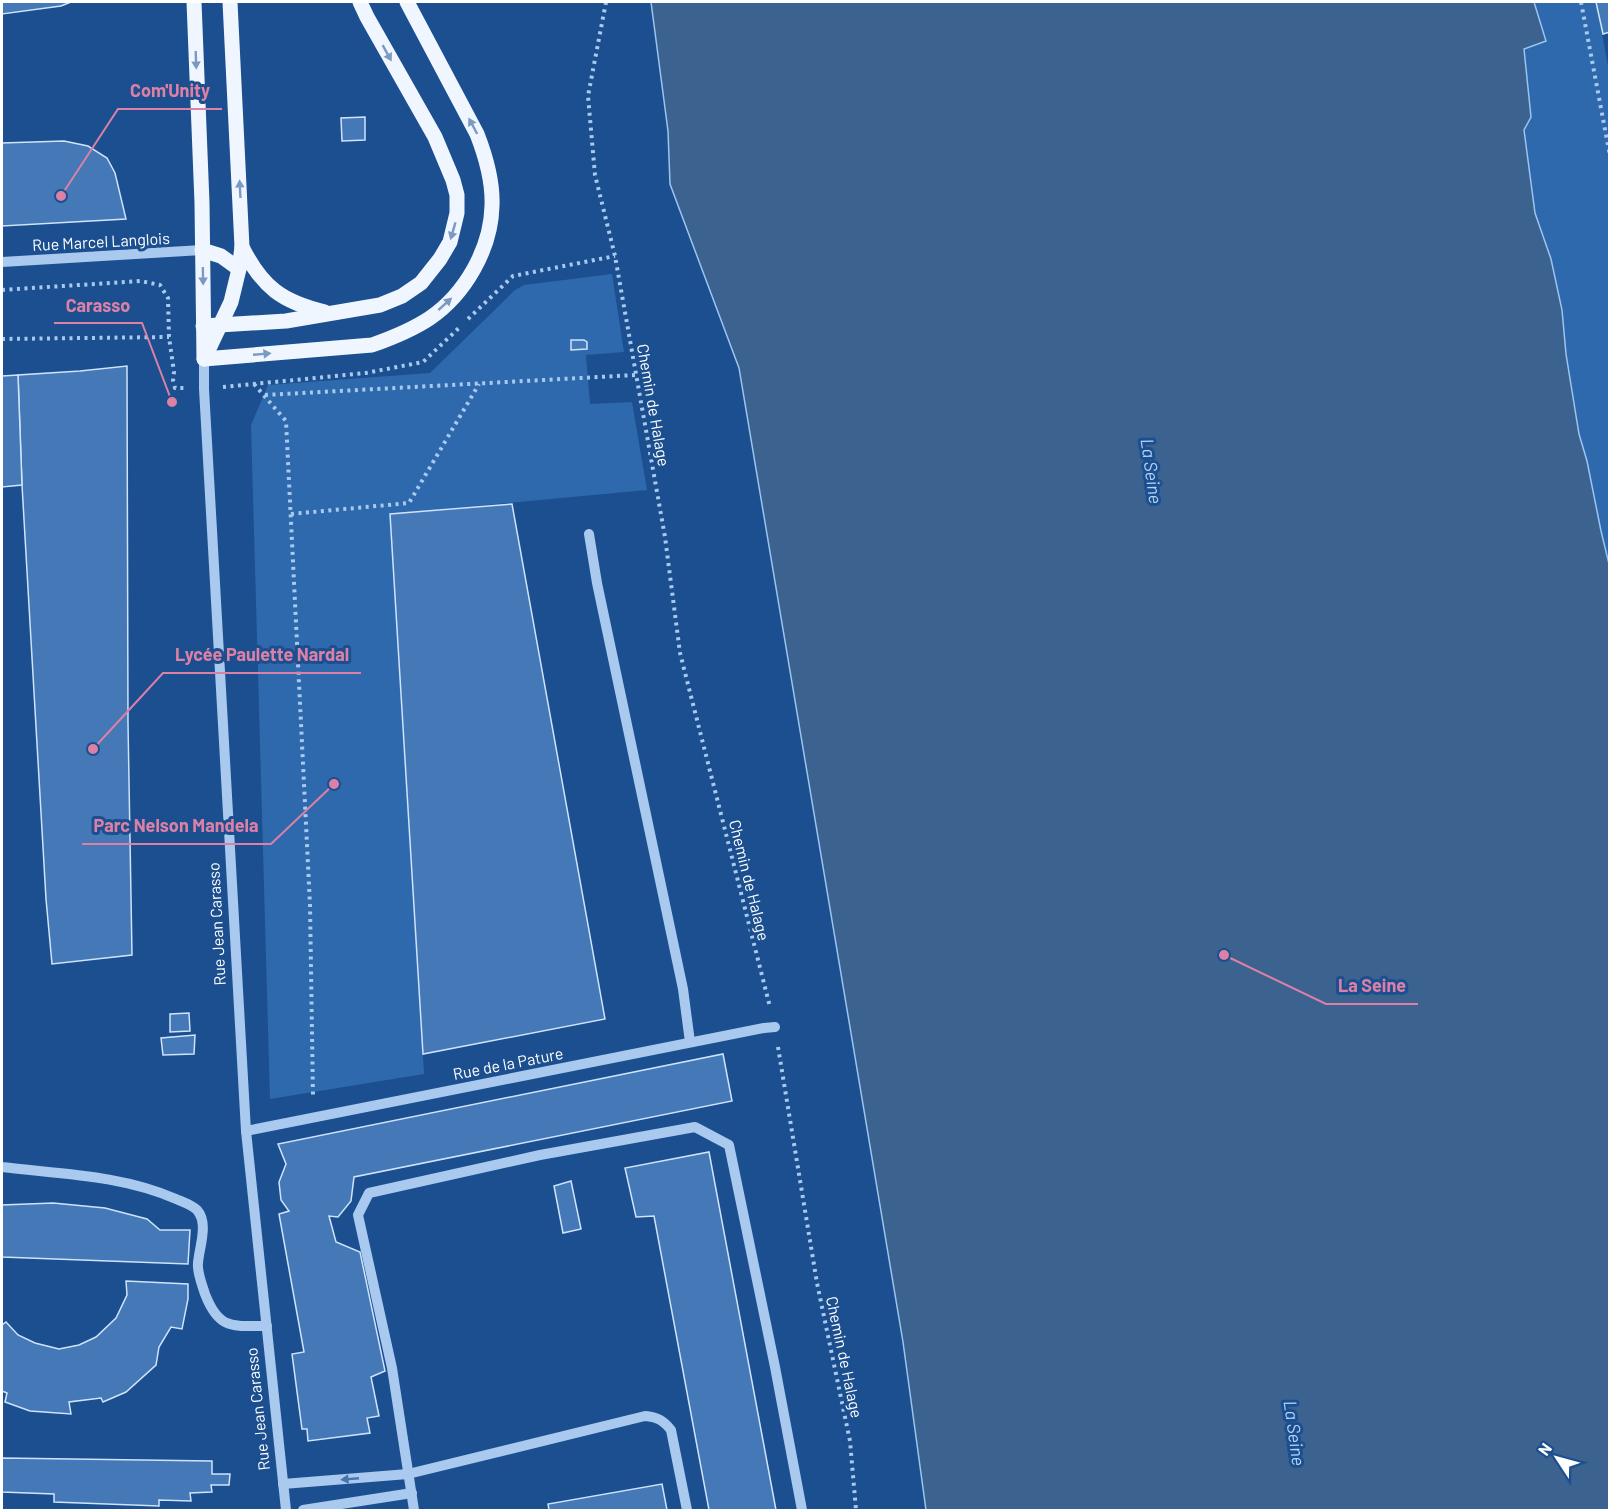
<svg xmlns="http://www.w3.org/2000/svg" width="1611" height="1512" font-family="Barlow,sans-serif">
<style>
.green{fill:#2e69ad}
.water{fill:#3c6290;stroke:#9cc4f0;stroke-width:1.5}
.building{fill:#4478b7;stroke:#cfe3fa;stroke-width:1.5}
.lines{fill:none;stroke-linecap:round;stroke-linejoin:round}
.path{stroke:#a9c9ee;stroke-width:4;stroke-dasharray:3 4.5;stroke-linecap:butt}
.minor{stroke:#a9c9ee;stroke-width:10}
.major{stroke:#f0f6ff;stroke-width:15}
.oneway{fill:#7b9ac1}
.oneway2{fill:#4674ac}
.labels{text-anchor:middle;dominant-baseline:central;stroke-width:6;stroke-linejoin:round;paint-order:stroke}
.street-label{font-size:16px;fill:#fff;stroke:#1b4f8f}
.water-label{font-size:18px;font-style:italic;fill:#b5d3f5;stroke:#1b4f8f}
.leader{fill:none;stroke:#dd80a5;stroke-width:2}
.callout-dot{fill:#dd80a5;stroke:#1b4f8f;stroke-width:2}
.callout-label{font-size:18px;text-anchor:middle;font-weight:bold;fill:#dd80a5;stroke:#1b4f8f;stroke-width:6;stroke-linejoin:round;paint-order:stroke}
</style>
<rect width="100%" height="100%" fill="#1b4f8f"/>
<g class="green">
<path d="M1534 2H1596L1610 76 1609 568 1601 531 1587 461 1579 434 1566 354 1562 310 1551 259 1535 213 1524 130 1531 117 1524 48 1546 40Z"/>
<path d="M612 274 624 352 586 355 590 404 632 402 647 490 391 514 424 1074 270 1099 251 425 268 385 430 373 515 290 524 285Z"/>
</g>
<path class="water" d="M651 2H1534L1546 41 1524 49 1531 117 1524 130 1535 213 1551 259 1562 310 1566 354 1579 434 1587 461 1601 531 1610 568 1609 1510H926L903 1342 739 368 670 184 668 131Z"/>
<g class="building">
<path d="M2 2H71L61 6 2 14Z"/>
<path d="M1596 2H1610V32L1603 34Z"/>
<path d="M365 117V140L342 141 341 118Z"/>
<path d="M64 141 88 146 107 158 115 173 126 219 2 226V143Z"/>
<path d="M571 340H584L587 342V349L571 350Z"/>
<path d="M127 366 128 723 132 955 52 964 46 899 22 485 18 375 80 371Z"/>
<path d="M18 375 22 485 2 487V376Z"/>
<path d="M512 504 605 1019 423 1054 390 514Z"/>
<path d="M189 1013 190 1031 170 1032V1014Z"/>
<path d="M195 1035 194 1054 163 1055 161 1038Z"/>
<path d="M723 1054 732 1101 354 1177 351 1201 338 1217 329 1216 336 1242 360 1252 385 1371 371 1377 379 1416 367 1418 370 1433 308 1441 307 1429H302L292 1354 304 1352 279 1214 289 1211 281 1200 279 1182 286 1164 278 1144Z"/>
<path d="M709 1152 776 1510H709L654 1216 636 1217 625 1168Z"/>
<path d="M571 1181 581 1229 563 1233 554 1186Z"/>
<path d="M53 1203 105 1208 147 1219 160 1230H190L188 1264 2 1257V1205Z"/>
<path d="M126 1281 188 1284V1299L182 1329 171 1327 159 1347 156 1365 126 1392 103 1402 101 1398 69 1402 71 1414 30 1411 5 1402 7 1393 2 1391V1325L6 1322 18 1335 35 1343 59 1349 79 1345 96 1337 116 1318 127 1295Z"/>
<path d="M2 1458 212 1461V1474H230L229 1485H211L212 1492 190 1493 191 1501 159 1500V1506L54 1502V1494L2 1492Z"/>
<path d="M662 1484 667 1510H549L548 1504Z"/>
</g>
<g class="lines">
<g class="path">
<path d="M606 2 588 96 595 175 615 256 665 537 680 653 770 1007"/>
<path d="M1581 2 1610 156"/>
<path d="M2 290 140 281 160 285 168 298 169 337 174 372 173 380 175 388H186"/>
<path d="M468 319 513 276 615 256"/>
<path d="M2 339 169 337"/>
<path d="M254 384 286 421 310 905 313 1097"/>
<path d="M223 387 366 373 423 362 461 326"/>
<path d="M265 395 636 375"/>
<path d="M291 514 409 503 479 384"/>
<path d="M778 1047 817 1283 850 1441 856 1510"/>
</g>
<g class="minor">
<path d="M2 262 202 250"/>
<path d="M204 359V389L246 1131 286 1510"/>
<path d="M589 534 597 583 683 989 690 1042"/>
<path d="M246 1131 764 1028 775 1027"/>
<path d="M2 1167C60 1174 122 1175 176 1199 183 1202 192 1205 197 1210 209 1223 199 1248 198 1263 197 1273 202 1284 205 1294 219 1330 232 1326 267 1326"/>
<path d="M283 1484 408 1474 645 1416C657 1417 663 1420 671 1430L687 1510"/>
<path d="M303 1510 412 1493"/>
<path d="M414 1510 392 1368 358 1215 369 1193 540 1155 695 1127 729 1145 775 1367 802 1510"/>
</g>
<g class="major">
<path d="M194 2 202 203 204 359"/>
<path d="M230 2 242 247C262 287 282 302 325 312"/>
<path d="M202 250 221 256 239 269"/>
<path d="M203 326 286 321 380 305 402 296 421 283 440 259 450 242 457 213V195L453 180 435 137 367 17 360 2"/>
<path d="M205 357 231 302 239 269 242 247"/>
<path d="M204 359 372 345C392 338 412 330 430 318 465 294 491 249 492 206 493 182 486 157 477 134L407 2"/>
</g>
</g>
<defs><path id="oneway-solid" d="M-6-.8H1V-3.2L6.5 0L1 3.2V.8H-6Z" transform="scale(1.5)"/></defs>
<g class="oneway">
<use href="#oneway-solid" transform="translate(387 53) rotate(61)"/>
<use href="#oneway-solid" transform="translate(196 60) rotate(88)"/>
<use href="#oneway-solid" transform="translate(473 126) rotate(-118)"/>
<use href="#oneway-solid" transform="translate(240 189) rotate(-93)"/>
<use href="#oneway-solid" transform="translate(453 231) rotate(106)"/>
<use href="#oneway-solid" transform="translate(203 276) rotate(89)"/>
<use href="#oneway-solid" transform="translate(445 304) rotate(-42)"/>
<use href="#oneway-solid" transform="translate(262 354) rotate(-5)"/>
</g>
<use class="oneway2" href="#oneway-solid" transform="translate(350 1479) rotate(175)"/>
<g class="labels">
<g class="street-label">
<text transform="translate(101 241) rotate(-3)">Rue Marcel Langlois</text>
<text transform="translate(654 405) rotate(80)">Chemin de Halage</text>
<text transform="translate(750 880) rotate(76)">Chemin de Halage</text>
<text transform="translate(216 924) rotate(-93)">Rue Jean Carasso</text>
<text transform="translate(508 1063) rotate(-11)">Rue de la Pature</text>
<text transform="translate(845 1357) rotate(78)">Chemin de Halage</text>
<text transform="translate(257 1409) rotate(-96)">Rue Jean Carasso</text>
</g>
<g class="water-label">
<text transform="translate(1152 471) rotate(82)">La Seine</text>
<text transform="translate(1295 1433) rotate(82)">La Seine</text>
</g>
</g>
<path class="leader" d="M61 196L118 109H222M172 402L142 323H54M93 749L163 673H361M334 784L271 844H82M1224 955L1326 1004H1418"/>
<g class="callout-dot">
<circle cx="61" cy="196" r="6"/>
<circle cx="172" cy="402" r="6"/>
<circle cx="93" cy="749" r="6"/>
<circle cx="334" cy="784" r="6"/>
<circle cx="1224" cy="955" r="6"/>
</g>
<g class="callout-label">
<text x="170" y="97">Com'Unity</text>
<text x="98" y="312">Carasso</text>
<text x="262" y="661">Lycée Paulette Nardal</text>
<text x="176" y="832">Parc Nelson Mandela</text>
<text x="1372" y="992">La Seine</text>
</g>
<rect width="1611" height="1512" fill="none" stroke="#ffffff" stroke-width="6"/>
<g transform="translate(1557 1458) rotate(306)" stroke="#1b4f8f" stroke-width="4.5" paint-order="stroke">
<path d="M0-4.5L10 22L0 15L-10 22Z" fill="#ffffff"/>
<text y="-9" font-size="16" font-weight="bold" text-anchor="middle" fill="#ffffff">N</text>
</g>
</svg>
